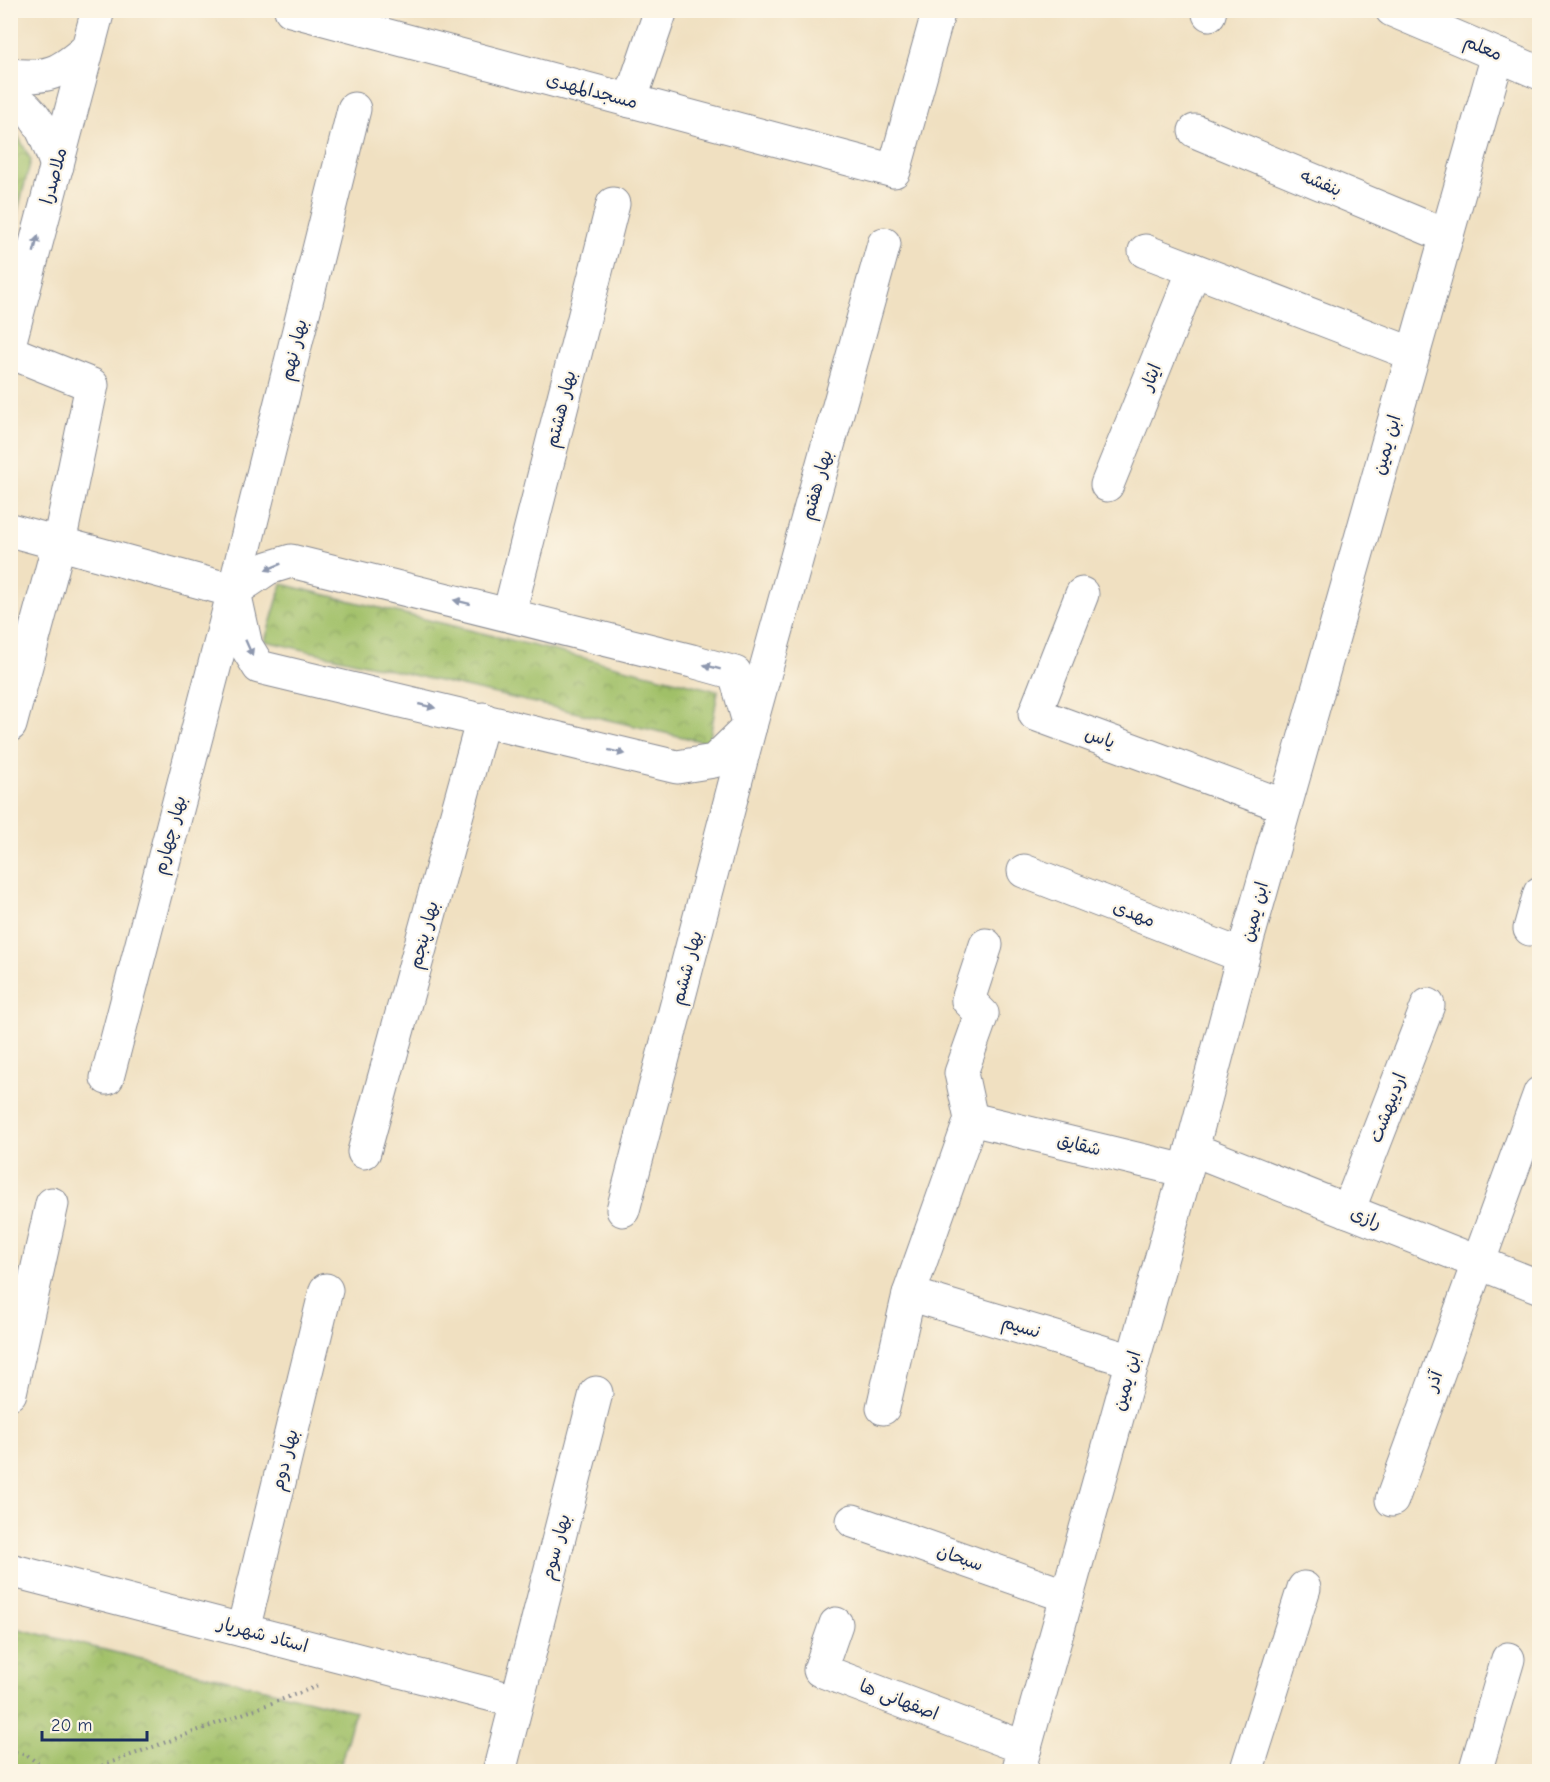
<svg xmlns="http://www.w3.org/2000/svg" width="1550" height="1782" font-family="'Comic Neue','Playpen Sans Arabic',sans-serif">
<style>
.park{fill:url(#park-crowns);stroke:#5e7863;stroke-width:1.5}
.lines{fill:none;stroke-linecap:round;stroke-linejoin:round}
.minor-casing{stroke:#868890;stroke-width:35}
.path{stroke:#868890;stroke-width:4;stroke-dasharray:1.5 4.5;stroke-linecap:butt}
.minor{stroke:#fff;stroke-width:33}
.oneway{fill:#8d97ae}
.labels{text-anchor:middle;dominant-baseline:central;stroke-width:4.5;stroke-linejoin:round;paint-order:stroke}
.street-label{font-size:18px;fill:#1b2f5e;stroke:#fcf5e5}
</style>
<defs>
<pattern id="park-crowns" width="20" height="18" patternUnits="userSpaceOnUse" patternTransform="scale(1.5)"><rect width="20" height="18" fill="#a0c068"/><path d="M2 6a3 3 0 1 1 6 0M12 15a3 3 0 1 1 6 0" fill="none" stroke="#829c59"/></pattern>
</defs>
<rect width="100%" height="100%" fill="#fcf5e5"/>
<filter id="ink" filterUnits="userSpaceOnUse"><feTurbulence type="fractalNoise" baseFrequency=".0167" numOctaves="2"/><feDisplacementMap in="SourceGraphic" scale="12" xChannelSelector="R" yChannelSelector="G"/><feConvolveMatrix kernelMatrix="1 2 1 2 8 2 1 2 1" color-interpolation-filters="sRGB"/></filter>
<filter id="wash" filterUnits="userSpaceOnUse"><feTurbulence type="fractalNoise" baseFrequency=".008" numOctaves="4" result="noise"/><feDisplacementMap in="SourceGraphic" scale="24" xChannelSelector="R" yChannelSelector="G"/><feGaussianBlur stdDeviation="1.35" result="paint"/><feColorMatrix in="noise" values="0 0 0 0 0 0 0 0 0 0 0 0 0 0 0 0 0 1.4 0 .05"/><feComposite in="paint" operator="in"/></filter>
<g filter="url(#wash)">
<rect width="100%" height="100%" fill="#f0e0c1"/>
<g class="park">
<path d="M12 125 31 160 11 236V125Z"/>
<path d="M282 584 718 691 709 743 265 641Z"/>
<path d="M11 1627 355 1711 339 1771H11Z"/>
</g>
</g>
<g filter="url(#ink)">
<g class="lines">
<g class="minor-casing">
<g id="minor">
<path d="M291 10 894 171 939 10"/>
<path d="M1392 10 1540 73"/>
<path d="M1209 14 1210 10"/>
<path d="M10 75C47 79 60 73 87 49"/>
<path d="M10 95C40 114 45 134 57 166"/>
<path d="M630 101 661 10"/>
<path d="M1195 131 1447 236"/>
<path d="M1145 251 1413 354"/>
<path d="M10 341 98 10"/>
<path d="M10 352 92 385 59 543 10 725"/>
<path d="M1107 485 1194 270"/>
<path d="M10 530 234 591 268 568 291 561 692 661 735 673 750 726"/>
<path d="M1082 594 1035 714 1285 806"/>
<path d="M235 596 246 646 259 667 677 767 714 761 750 726"/>
<path d="M509 614 613 204"/>
<path d="M1024 871 1243 956"/>
<path d="M1530 929 1540 893"/>
<path d="M107 1078 234 591 354 109"/>
<path d="M971 1119 1186 1171"/>
<path d="M1192 1149 1540 1287"/>
<path d="M364 1152 483 719"/>
<path d="M623 1210 750 726 884 244"/>
<path d="M1348 1211 1428 1005"/>
<path d="M909 1294 1133 1361"/>
<path d="M10 1393 52 1204"/>
<path d="M883 1408 909 1294 971 1119 961 1073 982 1014 968 1000 986 945"/>
<path d="M1392 1500 1540 1093"/>
<path d="M853 1521 1067 1596"/>
<path d="M10 1570 516 1701"/>
<path d="M836 1624 820 1670 1025 1748"/>
<path d="M243 1630 326 1290"/>
<path d="M499 1772 596 1393"/>
<path d="M1018 1772 1192 1149 1248 937 1498 55"/>
<path d="M1246 1772 1304 1588"/>
<path d="M1475 1772 1508 1659"/>
</g>
</g>
<g class="path">
<path d="M10 1751 27 1755 49 1772"/>
<path d="M85 1772 318 1686"/>
</g>
<use href="#minor" class="minor"/>
</g>
<defs><path id="oneway-solid" d="M-6-.8H1V-3.2L6.5 0L1 3.2V.8H-6Z" transform="scale(1.5)"/></defs>
<g class="oneway">
<use href="#oneway-solid" transform="translate(36 244) rotate(-75)"/>
<use href="#oneway-solid" transform="translate(273 567) rotate(158)"/>
<use href="#oneway-solid" transform="translate(462 602) rotate(-166)"/>
<use href="#oneway-solid" transform="translate(249 648) rotate(66)"/>
<use href="#oneway-solid" transform="translate(712 667) rotate(-165)"/>
<use href="#oneway-solid" transform="translate(427 706) rotate(13)"/>
<use href="#oneway-solid" transform="translate(617 752) rotate(14)"/>
</g>
</g>
<g class="labels">
<g class="street-label">
<text transform="translate(1483 48) rotate(23)">معلم</text>
<text transform="translate(592 91) rotate(15)">مسجدالمهدی</text>
<text transform="translate(54 176) rotate(-75)">ملاصدرا</text>
<text transform="translate(1321 183) rotate(23)">بنفشه</text>
<text transform="translate(294 350) rotate(-76)">بهار نهم</text>
<text transform="translate(1151 377) rotate(-68)">ایثار</text>
<text transform="translate(561 409) rotate(-76)">بهار هشتم</text>
<text transform="translate(1387 445) rotate(-74)">ابن یمین</text>
<text transform="translate(817 485) rotate(-74)">بهار هفتم</text>
<text transform="translate(1100 738) rotate(20)">یاس</text>
<text transform="translate(170 835) rotate(-75)">بهار چهارم</text>
<text transform="translate(1255 912) rotate(-75)">ابن یمین</text>
<text transform="translate(1134 914) rotate(21)">مهدی</text>
<text transform="translate(424 935) rotate(-75)">بهار پنجم</text>
<text transform="translate(687 968) rotate(-75)">بهار ششم</text>
<text transform="translate(1388 1108) rotate(-69)">اردیبهشت</text>
<text transform="translate(1079 1145) rotate(14)">شقایق</text>
<text transform="translate(1366 1218) rotate(22)">رازی</text>
<text transform="translate(1021 1327) rotate(17)">نسیم</text>
<text transform="translate(1127 1381) rotate(-74)">ابن یمین</text>
<text transform="translate(1434 1381) rotate(-70)">آذر</text>
<text transform="translate(285 1460) rotate(-76)">بهار دوم</text>
<text transform="translate(556 1547) rotate(-75)">بهار سوم</text>
<text transform="translate(960 1558) rotate(19)">سبحان</text>
<text transform="translate(263 1635) rotate(15)">استاد شهریار</text>
<text transform="translate(899 1700) rotate(21)">اصفهانی ها</text>
</g>
</g>
<rect width="1550" height="1782" fill="none" stroke="#fcf5e5" stroke-width="36"/>
<path d="M42 1731v9h105v-9" fill="none" stroke="#1b2f5e" stroke-width="3"/>
<text x="51" y="1731" font-size="18" fill="#1b2f5e" stroke="#fcf5e5" stroke-width="4.5" paint-order="stroke">20 m</text>
</svg>
